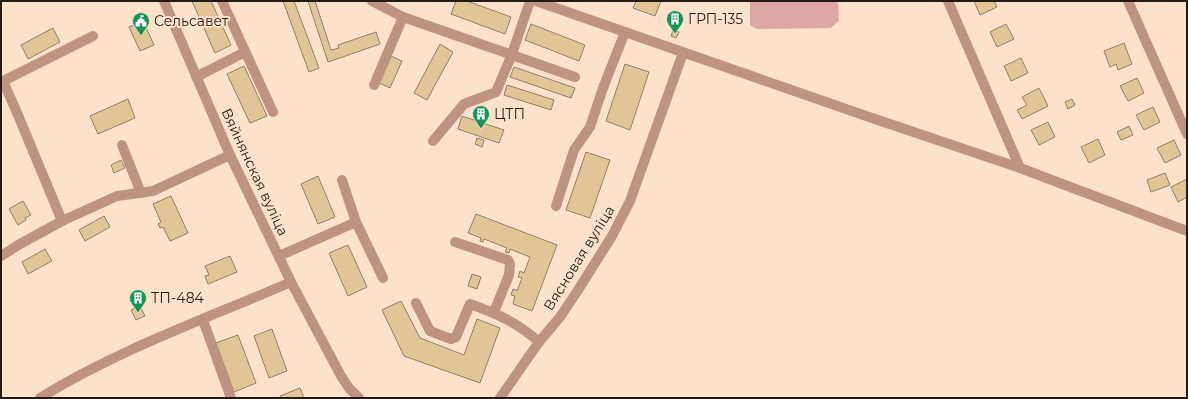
<svg xmlns="http://www.w3.org/2000/svg" width="1188" height="399" font-family="Montserrat,sans-serif">
<style>
.green{fill:#dda8a3}
.building{fill:#e2c597;stroke:#908066}
.lines{fill:none;stroke-linecap:round;stroke-linejoin:round}
.minor{stroke:#be9381;stroke-width:10}
.labels{text-anchor:middle;dominant-baseline:central;stroke-width:4;stroke-linejoin:round;paint-order:stroke}
.poi-label{font-size:14px;fill:#241a12;stroke:#fce1cb;text-anchor:start}
.street-label{font-size:14px;fill:#241a12;stroke:#fce1cb}
</style>
<rect width="100%" height="100%" fill="#fce1cb"/>
<path class="green" d="M750 1H838L839 21 831 28 757 29 750 25Z"/>
<g class="building">
<path d="M192 1H211L231 45 215 53Z"/>
<path d="M283 1H294L319 68 309 72Z"/>
<path d="M308 1H315L331 50 339 48 338 45 376 32 380 44 328 62Z"/>
<path d="M456 1H467L511 17 505 34 451 14Z"/>
<path d="M636 1H661L655 16 633 8Z"/>
<path d="M974 1H994L997 7 980 15Z"/>
<path d="M143 21 154 45 140 51 129 27Z"/>
<path d="M531 24 585 45 579 61 525 40Z"/>
<path d="M1006 24 1014 39 997 47 990 32Z"/>
<path d="M53 28 60 42 28 59 21 45Z"/>
<path d="M673 30 679 32 676 38 671 36Z"/>
<path d="M1124 43 1132 64 1118 70 1116 64 1110 67 1104 51Z"/>
<path d="M440 44 453 52 427 100 414 93Z"/>
<path d="M391 56 402 61 390 88 379 83Z"/>
<path d="M1021 58 1028 73 1011 81 1004 66Z"/>
<path d="M625 64 649 72 630 130 606 121Z"/>
<path d="M244 66 267 116 250 123 227 74Z"/>
<path d="M514 67 575 88 571 98 510 77Z"/>
<path d="M1137 78 1144 93 1128 101 1120 86Z"/>
<path d="M507 85 554 100 551 110 504 95Z"/>
<path d="M1039 88 1048 106 1022 119 1017 110 1027 105 1022 97Z"/>
<path d="M128 99 135 118 98 134 90 116Z"/>
<path d="M1072 99 1075 105 1068 109 1065 102Z"/>
<path d="M1153 107 1160 122 1144 130 1136 115Z"/>
<path d="M462 116 504 130 499 143 458 129Z"/>
<path d="M1048 122 1055 137 1039 145 1031 130Z"/>
<path d="M1129 126 1133 135 1121 140 1117 132Z"/>
<path d="M477 138 484 140 482 147 475 144Z"/>
<path d="M1098 139 1105 155 1089 163 1081 147Z"/>
<path d="M1174 140 1181 155 1165 163 1157 148Z"/>
<path d="M586 152 610 160 590 218 566 210Z"/>
<path d="M121 160 125 168 114 173 111 165Z"/>
<path d="M1165 173 1170 185 1151 192 1147 180Z"/>
<path d="M318 176 335 217 318 224 301 184Z"/>
<path d="M1187 179V197L1178 202 1171 187Z"/>
<path d="M171 196 188 233 170 241 163 227 160 228 158 224 161 222 153 204Z"/>
<path d="M23 201 31 215 25 218 26 220 18 225 9 209Z"/>
<path d="M476 214 557 245 532 311 513 304 515 296 511 295 513 289 517 291 522 278 518 277 520 271 524 273 530 257 510 249 509 253 505 252 507 248 484 239 483 242 480 241 481 238 468 233Z"/>
<path d="M104 216 110 227 85 241 79 230Z"/>
<path d="M348 245 367 287 348 296 329 253Z"/>
<path d="M45 249 52 261 28 274 22 262Z"/>
<path d="M230 256 237 272 208 284 205 276 209 275 205 266Z"/>
<path d="M472 274 481 277 477 289 468 286Z"/>
<path d="M401 301 420 338 464 355 477 319 500 328 480 383 404 356 382 310Z"/>
<path d="M140 306 145 316 136 320 131 310Z"/>
<path d="M272 329 287 371 269 378 254 336Z"/>
<path d="M238 335 256 383 234 392 216 343Z"/>
<path d="M300 388 304 398H281L280 396Z"/>
</g>
<g class="lines">
<g class="minor">
<path d="M164 1 230 155 291 282 341 376 349 388 359 398"/>
<path d="M222 1 273 112"/>
<path d="M372 1 403 17 575 77"/>
<path d="M536 1 872 118 1020 168 1187 231"/>
<path d="M948 1 1020 168"/>
<path d="M1128 1 1187 134"/>
<path d="M196 77 245 52"/>
<path d="M3 81 18 115 62 221"/>
<path d="M1 82 93 36"/>
<path d="M374 85 403 17"/>
<path d="M433 141 464 104 496 92 512 54 530 1"/>
<path d="M122 145 141 193"/>
<path d="M342 180 356 222 383 278"/>
<path d="M556 206 574 150 590 127 603 88 625 32"/>
<path d="M455 242 508 260 510 264 509 275 494 312"/>
<path d="M1 256 20 244 62 221 117 196 153 191 230 155"/>
<path d="M279 256 356 222"/>
<path d="M416 303 430 331 451 339 456 337 470 304C498 314 516 322 539 342"/>
<path d="M203 320 231 398"/>
<path d="M40 398C117 350 208 318 291 282"/>
<path d="M500 398 539 342 560 317 578 290 612 236 630 201 683 53"/>
</g>
</g>
<defs>
<g id="building-pin" transform="scale(0.9)"><path d="M0 17L-7.5 6A9.5 9.5 0 1 1 7.5 6Z" fill="#129757" stroke="#fce1cb"/><path d="M-4-6H4V6H1V3H-1V6H-4ZM-2.5-4.3h1.7v1.8h-1.7ZM.8-4.3h1.7v1.8H.8ZM-2.5-1h1.7V.8h-1.7ZM.8-1h1.7V.8H.8Z" fill="#fff"/></g>
<g id="civic-pin" transform="scale(0.9)"><path d="M0 17L-7.5 6A9.5 9.5 0 1 1 7.5 6Z" fill="#129757" stroke="#fce1cb"/><path d="M-.6-6.5H3V-4.5H.6V-3L4-1V1h2V6H-6V1h2V-1L-.6-3ZM-1.2 2.5V6h2.4V2.5Z" fill="#fff"/></g>
</defs>
<g fill-rule="evenodd">
<use href="#building-pin" x="675" y="19"/>
<use href="#civic-pin" x="141" y="21"/>
<use href="#building-pin" x="481" y="114"/>
<use href="#building-pin" x="138" y="298"/>
</g>
<g class="labels">
<g class="poi-label">
<text x="688" y="19">ГРП-135</text>
<text x="154" y="21">Сельсавет</text>
<text x="494" y="114">ЦТП</text>
<text x="151" y="298">ТП-484</text>
</g>
<g class="street-label">
<text transform="translate(255 172) rotate(65)">Вяйнянская вуліца</text>
<text transform="translate(579 258) rotate(-58)">Вясновая вуліца</text>
</g>
</g>
<rect width="1188" height="399" fill="none" stroke="#241a12" stroke-width="4"/>
</svg>
